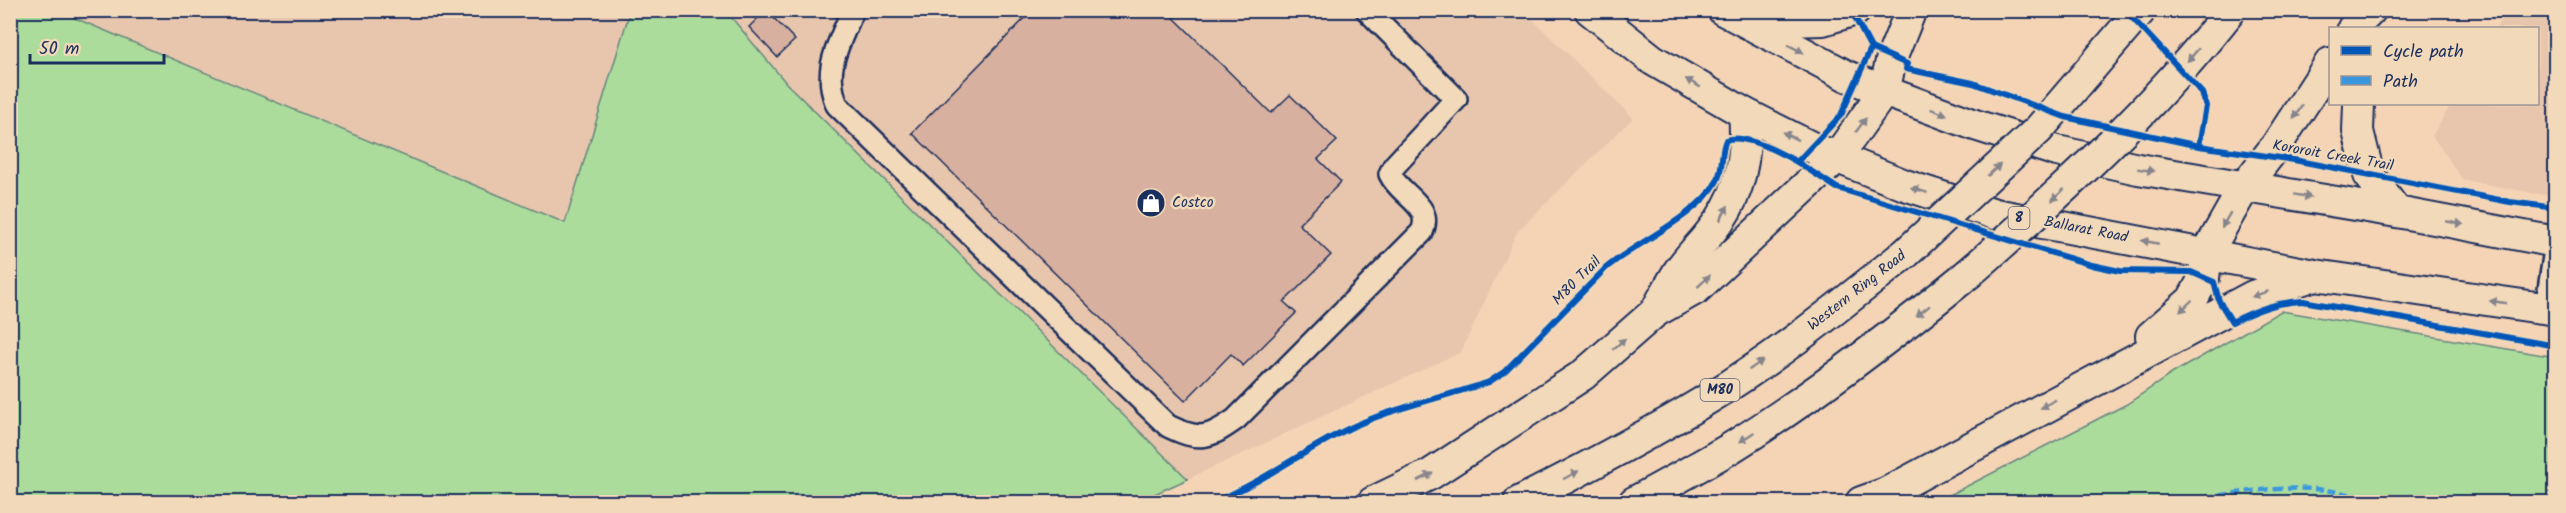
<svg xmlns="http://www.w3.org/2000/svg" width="2566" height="513" font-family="Kalam,sans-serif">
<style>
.built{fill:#e8c6ad}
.green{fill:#acdc9c;stroke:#64867d;stroke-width:1.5}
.building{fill:#d8b0a0;stroke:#1b2f5e;stroke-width:1.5}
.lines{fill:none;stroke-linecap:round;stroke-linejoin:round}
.minor-casing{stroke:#1b2f5e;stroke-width:26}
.highway-casing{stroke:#1b2f5e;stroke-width:34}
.minor{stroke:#f2d9ba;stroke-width:21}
.highway{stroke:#f2d9ba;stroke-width:30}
.highway-bridge-casing{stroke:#1b2f5e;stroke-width:34;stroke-linecap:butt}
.highway-bridge{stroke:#f2d9ba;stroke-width:30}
.quiet{stroke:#3a97de;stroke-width:4.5;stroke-dasharray:9 4.5;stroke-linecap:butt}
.cycleway-casing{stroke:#f2d9ba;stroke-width:10}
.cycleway{stroke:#0057b8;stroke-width:6}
.oneway{fill:#86848c}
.labels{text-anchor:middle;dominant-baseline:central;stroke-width:5;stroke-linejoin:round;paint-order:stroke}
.shield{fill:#f2d9ba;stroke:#5c627a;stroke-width:1.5}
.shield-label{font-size:14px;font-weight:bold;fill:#1b2f5e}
.street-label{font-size:15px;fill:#1b2f5e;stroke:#f2d9ba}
.poi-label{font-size:15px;fill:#1b2f5e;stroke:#f2d9ba;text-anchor:start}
</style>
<rect width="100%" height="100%" fill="#f5d4b6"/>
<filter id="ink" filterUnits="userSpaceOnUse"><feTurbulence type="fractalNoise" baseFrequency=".0167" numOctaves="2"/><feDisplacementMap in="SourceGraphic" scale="12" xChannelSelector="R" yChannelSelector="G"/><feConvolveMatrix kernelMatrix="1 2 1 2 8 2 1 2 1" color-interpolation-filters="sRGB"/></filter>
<g filter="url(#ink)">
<g class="built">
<path d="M58 11H630L565 224Z"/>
<path d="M726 11H1524L1633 118 1517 232 1461 352 1188 479 787 84Z"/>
<path d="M2507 11H2555V197L2463 180 2432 136 2451 104H2538V28H2496Z"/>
</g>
<g class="green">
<path d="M10 11H58L565 223 630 11H726L787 84 1188 479 1137 502H29L11 495Z"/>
<path d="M2281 311 2555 357V502H1936L2127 404 2173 373Z"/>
</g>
<g class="building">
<path d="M766 10 795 40 777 57 749 27Z"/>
<path d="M1033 10H1166L1271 113 1290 95 1337 141 1318 159 1341 182 1299 224 1331 255 1284 302 1296 313 1243 366 1231 354 1185 401 912 133Z"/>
</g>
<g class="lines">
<g class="minor-casing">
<g id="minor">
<path d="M853 10C839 44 822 69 837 105L1168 426C1199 441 1208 439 1236 419L1422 232C1434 205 1400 196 1390 174L1394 166 1456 99 1367 10"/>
<path d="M2546 309 2556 243"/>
</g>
</g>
<g class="highway-casing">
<g id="highway">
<path d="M1590 10 1653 60 1744 113 1811 147 1905 185 1995 214 2315 275 2556 310"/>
<path d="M1723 10 1847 76 1884 91 1975 125 2057 151 2138 169 2397 212 2556 242"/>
<path d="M1748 22 1823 20 1856 10"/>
<path d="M2353 28 2371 10"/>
<path d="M2359 104 2358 131 2369 175 2397 212"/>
<path d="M1655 312C1663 298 1670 285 1678 272 1688 257 1702 244 1713 229 1741 195 1748 155 1744 113"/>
<path d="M2151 336 2192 300 2204 278 2207 253 2245 186 2276 146 2330 63"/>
<path d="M1373 502 1431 474 1583 375 1655 312 1696 289 1837 157 1884 91 1892 57 1911 10"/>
<path d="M1519 502C1584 469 1649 435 1711 397 1780 355 1843 303 1906 253"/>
<path d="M1634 502C1666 485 1698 467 1729 449 1813 397 1892 336 1968 274"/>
<path d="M1861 502 1886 493 2253 296 2315 275"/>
</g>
</g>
<use href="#minor" class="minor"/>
<use href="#highway" class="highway"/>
<g class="highway-bridge-casing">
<g id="highway-bridge">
<path d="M1906 253 2039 129 2141 10"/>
<path d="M1968 274C2062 192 2154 108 2231 10"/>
</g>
</g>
<use href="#highway-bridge" class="highway-bridge"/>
<path class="quiet" d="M2180 502C2245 491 2312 478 2375 502"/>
<g class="cycleway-casing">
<g id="cycleway">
<path d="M2125 10 2202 93 2206 106 2199 146 2294 160 2510 202 2556 208"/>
<path d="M1871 48 1907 64 1906 69 1973 83 2065 117 2199 146"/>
<path d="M1797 162 1837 188 2092 265 2120 271 2191 272 2214 282 2219 301 2232 322C2256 310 2277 302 2303 301L2556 346"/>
<path d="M1214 502C1258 484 1296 456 1338 434 1385 409 1439 399 1489 382L1504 372 1606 268C1638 241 1697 217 1717 181 1724 167 1720 152 1726 140 1744 133 1781 153 1797 162L1841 115 1871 48 1851 10"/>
</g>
</g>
<use href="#cycleway" class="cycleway"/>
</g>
<defs><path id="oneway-solid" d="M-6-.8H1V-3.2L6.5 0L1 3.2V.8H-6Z" transform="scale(1.5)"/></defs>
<g class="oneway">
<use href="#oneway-solid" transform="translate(1796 49) rotate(27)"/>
<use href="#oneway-solid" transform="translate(2193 55) rotate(131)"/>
<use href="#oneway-solid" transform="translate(1693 83) rotate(-150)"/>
<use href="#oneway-solid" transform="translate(1939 112) rotate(20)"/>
<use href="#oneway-solid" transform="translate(2298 112) rotate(123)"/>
<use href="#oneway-solid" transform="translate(1861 125) rotate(-54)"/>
<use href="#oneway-solid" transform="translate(1790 136) rotate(-153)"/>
<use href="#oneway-solid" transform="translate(1994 170) rotate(-42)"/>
<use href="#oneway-solid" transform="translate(2146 170) rotate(9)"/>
<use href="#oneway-solid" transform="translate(1919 190) rotate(-162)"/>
<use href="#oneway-solid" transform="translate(2058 195) rotate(137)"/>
<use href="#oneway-solid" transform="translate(2303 196) rotate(10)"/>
<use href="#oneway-solid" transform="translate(1724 213) rotate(-61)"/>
<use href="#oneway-solid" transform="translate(2226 220) rotate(120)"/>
<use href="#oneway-solid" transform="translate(2455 223) rotate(11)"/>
<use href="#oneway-solid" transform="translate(2150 242) rotate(-169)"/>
<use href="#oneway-solid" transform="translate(1704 281) rotate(-43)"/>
<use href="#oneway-solid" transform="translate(2260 294) rotate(161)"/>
<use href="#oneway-solid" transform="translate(2498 302) rotate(-172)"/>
<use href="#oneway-solid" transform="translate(2186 306) rotate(136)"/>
<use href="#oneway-solid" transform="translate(1923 311) rotate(141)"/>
<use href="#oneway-solid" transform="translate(1619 344) rotate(-41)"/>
<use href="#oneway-solid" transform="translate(1756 365) rotate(-35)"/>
<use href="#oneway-solid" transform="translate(2048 404) rotate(151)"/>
<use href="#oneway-solid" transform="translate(1747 437) rotate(146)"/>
<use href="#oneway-solid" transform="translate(1571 475) rotate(-28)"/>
<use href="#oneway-solid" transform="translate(1425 477) rotate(-27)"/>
</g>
</g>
<defs>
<g id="shop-disc" transform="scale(1.5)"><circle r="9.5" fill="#1b2f5e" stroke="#f2d9ba"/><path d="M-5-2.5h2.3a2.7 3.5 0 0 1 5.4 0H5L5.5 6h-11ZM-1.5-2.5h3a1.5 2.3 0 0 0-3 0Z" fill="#fff"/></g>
</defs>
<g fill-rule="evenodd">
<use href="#shop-disc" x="1151" y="203"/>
</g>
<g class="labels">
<g class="shield">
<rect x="2008.5" y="207" width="21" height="22" rx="4.5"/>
<rect x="1700.5" y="379" width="39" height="22" rx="4.5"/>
</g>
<g class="shield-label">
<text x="2019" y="218">8</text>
<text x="1720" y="390">M80</text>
</g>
<g class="street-label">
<text transform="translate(2333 156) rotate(10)">Kororoit Creek Trail</text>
<text transform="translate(2086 230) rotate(11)">Ballarat Road</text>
<text transform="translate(1577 281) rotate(-45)">M80 Trail</text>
<text transform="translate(1857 291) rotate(-38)">Western Ring Road</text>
</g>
<g class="poi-label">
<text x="1172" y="203">Costco</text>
</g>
</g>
<rect width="2566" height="513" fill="none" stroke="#f2d9ba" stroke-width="36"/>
<rect x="18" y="18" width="2530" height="477" fill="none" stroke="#1b2f5e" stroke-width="2" filter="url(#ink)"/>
<rect x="2329" y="27" width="210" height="78" fill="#f2d9ba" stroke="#9c9595" stroke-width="1.5"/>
<rect x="2341" y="46" width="30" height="9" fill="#0057b8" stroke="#9c9595" stroke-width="1.5"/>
<text x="2383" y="57" font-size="18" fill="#1b2f5e">Cycle path</text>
<rect x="2341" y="76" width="30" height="9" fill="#3a97de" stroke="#9c9595" stroke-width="1.5"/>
<text x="2383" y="87" font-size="18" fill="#1b2f5e">Path</text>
<path d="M30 54v9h134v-9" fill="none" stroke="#1b2f5e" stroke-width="3"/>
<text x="39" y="54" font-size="18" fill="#1b2f5e" stroke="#f2d9ba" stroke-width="4.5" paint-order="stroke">50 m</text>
</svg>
